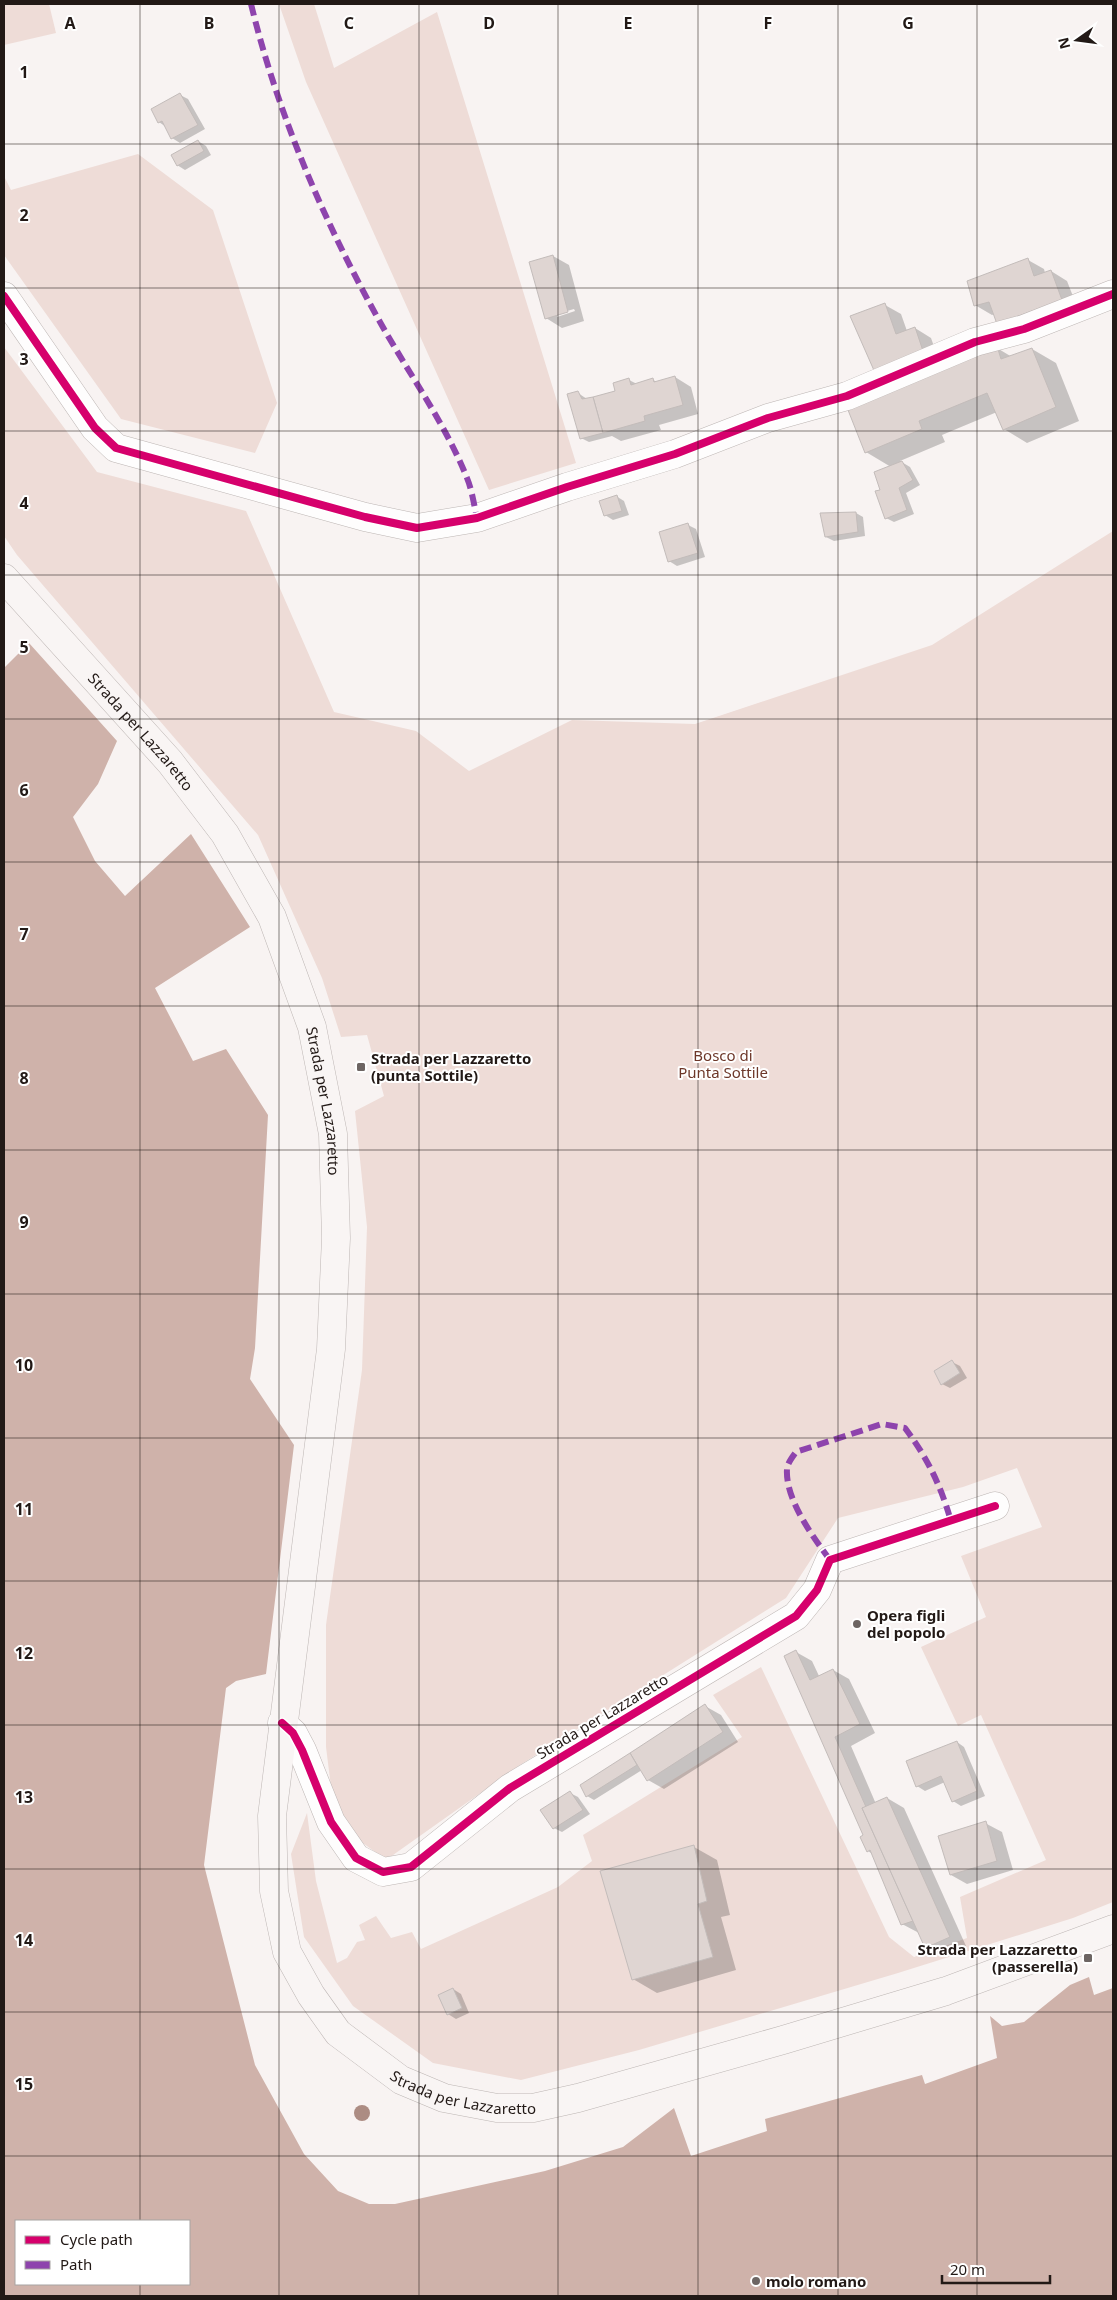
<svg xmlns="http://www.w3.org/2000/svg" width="1117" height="2300" font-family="'Noto Sans',sans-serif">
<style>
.green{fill:#eedcd7}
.water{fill:#cfb2aa;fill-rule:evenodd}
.shadow{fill:#0003;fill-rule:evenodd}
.building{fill:#dfd5d2;stroke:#c3bcba}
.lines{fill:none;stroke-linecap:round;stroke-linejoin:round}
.street-casing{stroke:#bdb6b4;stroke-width:29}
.secondary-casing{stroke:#bdb6b4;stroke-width:29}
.street{stroke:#fefdfd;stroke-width:28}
.secondary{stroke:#f9f5f4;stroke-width:28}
.quiet{stroke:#8e44ad;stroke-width:6;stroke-dasharray:12 6;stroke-linecap:butt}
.cycleway-casing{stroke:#fff;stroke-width:11}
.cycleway{stroke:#d6006c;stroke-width:8}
.tree{fill:#ac8c83}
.grid{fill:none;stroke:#221916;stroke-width:1;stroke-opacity:0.55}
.poi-dot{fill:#6d6563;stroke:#fff;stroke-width:2}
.labels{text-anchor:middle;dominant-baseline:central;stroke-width:4;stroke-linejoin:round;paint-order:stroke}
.street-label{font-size:15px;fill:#221916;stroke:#fff}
.park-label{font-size:15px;fill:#6d3729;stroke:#fff}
.poi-label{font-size:15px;font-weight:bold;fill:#221916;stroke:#fff;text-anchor:start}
.grid-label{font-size:16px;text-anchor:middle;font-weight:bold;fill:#221916;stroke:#fff;stroke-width:4;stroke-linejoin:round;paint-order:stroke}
</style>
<rect width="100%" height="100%" fill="#f8f3f2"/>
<g class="green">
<path d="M4 4H49L56 33 4 45Z"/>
<path d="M279 4H314L334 68 437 12 576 463 489 490 306 82Z"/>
<path d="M138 154 213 210 277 403 255 453 121 419 4 255V176L11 190Z"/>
<path d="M4 347 97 472 246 511 334 712 416 731 469 771 572 720 695 724 932 645 1113 531V1902L1073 1918 898 1973 639 2050 521 2080 433 2063 353 2006 304 1937 291 1854 307 1813 316 1881 337 1963 347 1958 357 1942 365 1940 359 1925 376 1916 391 1938 412 1932 421 1949 558 1887 592 1861 583 1835 742 1737 713 1695 761 1667 889 1937 914 1957 967 1938 960 1897 1046 1860 981 1715 958 1726 921 1647 986 1617 961 1556 1042 1527 1017 1468 963 1487 838 1518 786 1598 520 1765 386 1860 352 1835 333 1803 326 1747V1625L362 1370 367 1227 355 1111 384 1096 367 1035 341 1037 322 978 258 835 17 555 4 536Z"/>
</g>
<path class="water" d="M29 643 117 741 98 784 73 817 95 861 125 896 191 834 250 927 155 988 193 1061 226 1049 268 1115 255 1348 250 1379 294 1445 266 1674 236 1681 226 1688 204 1865 255 2065 304 2154 338 2191 369 2204H395L545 2171 623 2147 674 2108 691 2156 767 2131 765 2119 922 2075 925 2084 997 2058 990 2016 1002 2026 1024 2022 1070 1985 1089 1977 1094 1995 1113 1988V2296H4V668ZM16 2221H189V2284H16Z"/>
<g class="shadow">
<path d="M180 95 188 99 205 129 180 143 172 138 166 127 159 122Z"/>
<path d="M198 141 206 146 211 155 185 170 177 165Z"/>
<path d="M553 256 569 265 584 321 562 328 546 318ZM574 309 575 311 557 317V314Z"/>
<path d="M1028 260 1044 269 1045 273 1051 271 1067 281 1078 309 1015 333 995 314 992 315 975 305Z"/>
<path d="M885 305 901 314 907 331 915 328 931 338 940 363 893 384Z"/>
<path d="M997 348 1012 357 1032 349 1056 363 1079 421 1027 443 1004 429 997 412 942 435 945 442 900 461 910 467 920 485 906 493 914 514 894 522 886 518 882 491 891 467 866 452Z"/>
<path d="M675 377 691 387 698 414 659 425 661 430 621 441 612 436 589 442 581 438 578 393 587 399 616 391 629 380 637 384 653 380 657 382Z"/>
<path d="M616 496 624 501 629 515 613 520 605 515Z"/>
<path d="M856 513 863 517 865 536 834 541 826 537Z"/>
<path d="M688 525 696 529 705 557 677 566 669 561Z"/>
<path d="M952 1362 960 1366 967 1378 950 1388 942 1384Z"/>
<path d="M796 1652 812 1661 819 1676 833 1670 849 1679 875 1733 851 1746 876 1804 887 1798 904 1808 966 1946 942 1956 926 1947 919 1933 902 1924 874 1855 868 1851 865 1836Z"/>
<path d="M705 1706 721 1715 738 1742 664 1789 648 1780 642 1770 594 1800 587 1796 581 1785Z"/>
<path d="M957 1742 964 1747 985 1796 961 1806 953 1801 945 1782 925 1791 917 1786Z"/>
<path d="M570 1793 578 1797 590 1814 562 1832 554 1828Z"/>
<path d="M985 1823 1002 1832 1013 1870 967 1884 951 1875Z"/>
<path d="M694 1847 717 1860 730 1915 721 1917 736 1970 657 1993 633 1979Z"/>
<path d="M453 1989 461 1994 469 2013 456 2019 448 2014Z"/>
</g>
<g class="building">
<path d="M180 93 198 125 171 139 162 121 158 123 151 109Z"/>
<path d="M198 140 204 151 177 166 171 155Z"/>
<path d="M553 255 568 312 545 319 529 262Z"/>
<path d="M1028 258 1034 276 1051 270 1062 300 997 324 989 302 974 306 967 281Z"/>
<path d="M885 303 896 334 915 327 924 354 876 375 850 316Z"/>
<path d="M997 346 1001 359 1032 348 1056 407 1003 430 987 393 919 421 922 429 865 453 848 410Z"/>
<path d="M675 376 683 405 644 416 645 421 603 433 593 397 615 391 613 383 629 378 631 385 653 378 654 382Z"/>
<path d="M578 391 582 399 593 397 603 433 580 439 567 394Z"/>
<path d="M902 461 913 480 899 488 907 510 885 519 875 491 880 490 874 472Z"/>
<path d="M617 495 622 511 604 516 599 501Z"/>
<path d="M856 512 858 532 825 537 820 513Z"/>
<path d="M688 523 698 553 668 562 659 532Z"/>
<path d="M952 1360 960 1373 941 1385 934 1371Z"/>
<path d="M796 1650 810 1680 833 1669 860 1724 835 1737 866 1807 862 1808 913 1921 901 1925 870 1850 867 1852 860 1837 863 1835 784 1656Z"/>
<path d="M705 1704 723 1732 647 1781 630 1753Z"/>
<path d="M957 1741 977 1791 952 1802 941 1776 916 1787 906 1761Z"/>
<path d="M630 1753 637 1765 586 1797 580 1785Z"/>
<path d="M570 1791 583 1810 553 1829 540 1810Z"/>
<path d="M887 1797 950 1937 925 1948 862 1808Z"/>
<path d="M986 1821 997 1861 950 1875 938 1836Z"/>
<path d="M694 1845 707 1901 698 1904 713 1957 632 1980 600 1871Z"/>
<path d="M453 1988 462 2008 447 2015 438 1995Z"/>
</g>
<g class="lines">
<g class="street-casing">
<g id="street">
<path d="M4 296 95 428 116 448 365 517 417 528 477 518 567 487 675 454 768 418 847 396 975 342 1024 329 1113 294"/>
<path d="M282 1723 293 1733 302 1750 331 1822 356 1858 383 1872 411 1867 510 1788 796 1616 817 1590 830 1560 995 1506"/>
</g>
</g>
<g class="secondary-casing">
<g id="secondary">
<path id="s1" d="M4 578 170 762 225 834 272 917 312 1027 333 1134 336 1238 331 1349 272 1816 274 1891 287 1952 311 1995 338 2033 401 2080 444 2098 497 2108H533L578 2098 783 2040 946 1991 1113 1929"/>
</g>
</g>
<use href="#street" class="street"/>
<use href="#secondary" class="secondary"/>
<g class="quiet">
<path d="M251 4C278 115 324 222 380 322 409 374 445 423 467 478 472 490 474 505 477 518"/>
<path d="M830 1560C813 1537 785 1499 787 1469 787 1464 793 1456 796 1452L882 1424 905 1428C928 1459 940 1484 951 1521"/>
</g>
<g class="cycleway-casing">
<g id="cycleway">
<path d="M4 296 95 428 116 448 365 517 417 528 477 518 567 487 675 454 768 418 847 396 975 342 1024 329 1113 294"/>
<path d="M282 1723 293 1733 302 1750 331 1822 356 1858 383 1872 411 1867 510 1788 796 1616 817 1590 830 1560 995 1506"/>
</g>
</g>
<use href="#cycleway" class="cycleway"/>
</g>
<circle class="tree" cx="362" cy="2113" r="8"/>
<path class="grid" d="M140 4V2221M279 4V2296M419 4V2296M558 4V2296M698 4V2296M838 4V2296M977 4V2296M4 144H1113M4 288H1113M4 431H1113M4 575H1113M4 719H1113M4 862H1113M4 1006H1113M4 1150H1113M4 1294H1113M4 1438H1113M4 1581H1113M4 1725H1113M4 1869H1113M4 2012H1113M4 2156H1113M140 2284V2296"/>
<g class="poi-dot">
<rect x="356" y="1062" width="10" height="10" rx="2.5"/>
<circle cx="857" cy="1624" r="5"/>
<rect x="1083" y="1953" width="10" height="10" rx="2.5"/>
<circle cx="756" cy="2281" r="5"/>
</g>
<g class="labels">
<g class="street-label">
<text stroke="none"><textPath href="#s1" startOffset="206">Strada per Lazzaretto</textPath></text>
<text stroke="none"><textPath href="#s1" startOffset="626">Strada per Lazzaretto</textPath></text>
<text transform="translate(602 1716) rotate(-31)">Strada per Lazzaretto</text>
<text stroke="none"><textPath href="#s1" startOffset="1722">Strada per Lazzaretto</textPath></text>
</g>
<g class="park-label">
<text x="723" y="1055">Bosco di<tspan x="723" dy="17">Punta Sottile</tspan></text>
</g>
<g class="poi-label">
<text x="371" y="1058">Strada per Lazzaretto<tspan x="371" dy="17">(punta Sottile)</tspan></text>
<text x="867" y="1615">Opera figli<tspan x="867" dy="17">del popolo</tspan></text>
<text x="1078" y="1949" text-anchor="end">Strada per Lazzaretto<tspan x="1078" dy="17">(passerella)</tspan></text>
<text x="766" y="2281">molo romano</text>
</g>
</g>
<g class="grid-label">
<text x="70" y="29">A</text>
<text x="209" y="29">B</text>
<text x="349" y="29">C</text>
<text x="489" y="29">D</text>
<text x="628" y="29">E</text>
<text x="768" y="29">F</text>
<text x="908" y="29">G</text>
<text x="24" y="78">1</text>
<text x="24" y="221">2</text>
<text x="24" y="365">3</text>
<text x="24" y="509">4</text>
<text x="24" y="653">5</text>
<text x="24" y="796">6</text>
<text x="24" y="940">7</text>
<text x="24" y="1084">8</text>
<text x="24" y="1228">9</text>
<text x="24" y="1371">10</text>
<text x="24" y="1515">11</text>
<text x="24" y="1659">12</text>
<text x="24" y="1803">13</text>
<text x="24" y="1946">14</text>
<text x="24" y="2090">15</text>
</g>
<rect width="1117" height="2300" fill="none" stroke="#221916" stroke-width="10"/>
<rect x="15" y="2220" width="175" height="65" fill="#ffffff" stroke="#a7a3a2"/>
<rect x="25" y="2236" width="25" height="8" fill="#d6006c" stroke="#a7a3a2"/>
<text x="60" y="2245" font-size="15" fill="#221916">Cycle path</text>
<rect x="25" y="2261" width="25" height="8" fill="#8e44ad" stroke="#a7a3a2"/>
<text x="60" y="2270" font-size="15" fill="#221916">Path</text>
<g transform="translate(1077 40) rotate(256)" stroke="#ffffff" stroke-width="4" paint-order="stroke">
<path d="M0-4L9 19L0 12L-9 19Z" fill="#221916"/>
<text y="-8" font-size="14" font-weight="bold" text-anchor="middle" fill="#221916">N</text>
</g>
<path d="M942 2275v8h108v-8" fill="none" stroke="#221916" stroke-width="2.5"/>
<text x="950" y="2275" font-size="15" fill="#221916" stroke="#ffffff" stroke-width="4" paint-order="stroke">20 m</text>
</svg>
